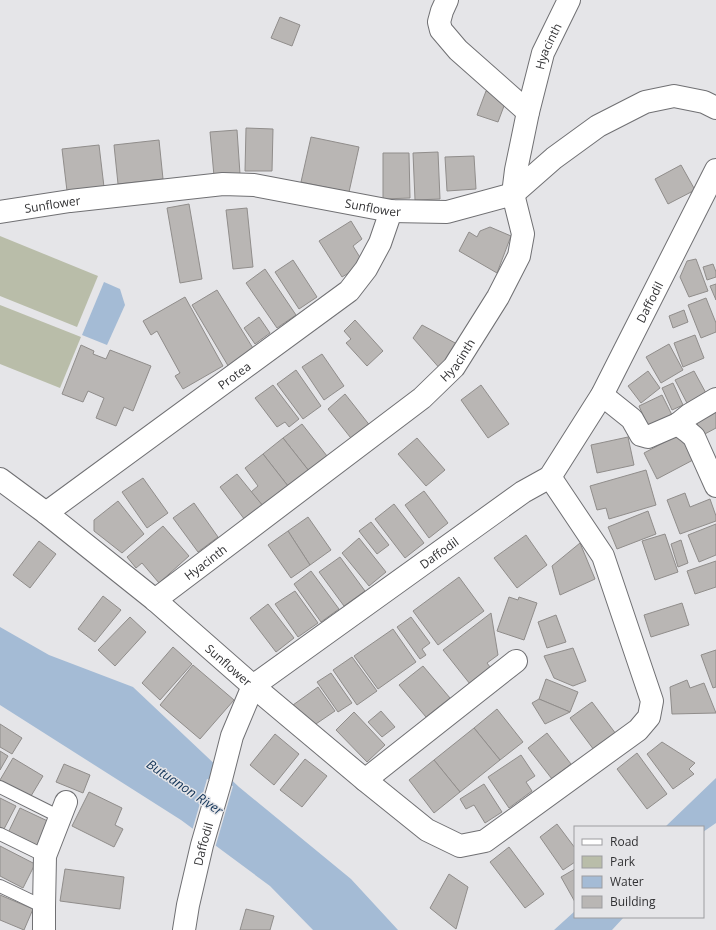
<svg xmlns="http://www.w3.org/2000/svg" width="716" height="930" font-family="'Open Sans',sans-serif">
<style>
.green{fill:#b9bda9}
.water{fill:#a4bbd5}
.pier{fill:#e5e5e8}
.building{fill:#b9b6b4;stroke:#908d8b}
.lines{fill:none;stroke-linecap:round;stroke-linejoin:round}
.lane-casing{stroke:#707073;stroke-width:14}
.street-casing{stroke:#707073;stroke-width:24}
.lane{stroke:#fff;stroke-width:12}
.street{stroke:#fff;stroke-width:22}
.labels{text-anchor:middle;dominant-baseline:central;stroke-width:3;stroke-linejoin:round;paint-order:stroke}
.street-label{font-size:12px;fill:#323234;stroke:#e5e5e8}
.water-label{font-size:13px;font-style:italic;fill:#123458;stroke:#e5e5e8}
</style>
<rect width="100%" height="100%" fill="#e5e5e8"/>
<g class="green">
<path d="M0 236 98 276 77 327 0 296Z"/>
<path d="M0 305 81 337 60 388 0 364Z"/>
</g>
<g class="water">
<path d="M104 282 120 289 125 305 107 345 82 335Z"/>
<path d="M0 627 49 655 133 687 239 787 351 879 398 930H313L270 886 181 820 0 705Z"/>
<path d="M716 778V823L703 832V827H665Z"/>
<path d="M575 911V917H624L612 930H554Z"/>
</g>
<path class="pier" d="M207 779 233 786 215 848 192 831Z"/>
<g class="building">
<path d="M280 17 300 25 292 46 271 38Z"/>
<path d="M486 91 507 98 498 122 477 115Z"/>
<path d="M246 128 273 129 272 171H245Z"/>
<path d="M237 130 240 174 214 176 210 132Z"/>
<path d="M311 137 359 147 349 192 301 182Z"/>
<path d="M159 140 163 179 118 184 114 145Z"/>
<path d="M99 145 104 187 67 191 62 149Z"/>
<path d="M438 152 440 199 415 200 413 153Z"/>
<path d="M383 153H409L410 198 383 199Z"/>
<path d="M474 156 476 189 447 191 445 157Z"/>
<path d="M681 165 695 190 668 204 655 179Z"/>
<path d="M189 204 202 279 180 283 167 208Z"/>
<path d="M247 208 253 267 233 269 226 210Z"/>
<path d="M351 221 362 239 353 246 364 264 342 277 319 241Z"/>
<path d="M490 227 511 236 497 273 459 251 469 232 477 237 480 231Z"/>
<path d="M696 259 708 291 689 297 680 277 687 261Z"/>
<path d="M293 260 317 297 299 309 275 272Z"/>
<path d="M713 264 716 272V277L707 280 703 267Z"/>
<path d="M265 269 296 315 277 328 246 283Z"/>
<path d="M716 284V300L710 286Z"/>
<path d="M217 290 256 353 230 369 192 305Z"/>
<path d="M185 297 223 366 183 389 175 376 180 373 157 331 151 335 143 321Z"/>
<path d="M706 298 716 323V332L701 338 688 305Z"/>
<path d="M684 310 688 322 673 328 669 316Z"/>
<path d="M259 317 270 333 255 344 244 328Z"/>
<path d="M355 320 383 351 367 366 346 343 351 339 344 331Z"/>
<path d="M422 325 457 344 442 371 413 338Z"/>
<path d="M695 335 704 358 683 367 674 343Z"/>
<path d="M669 344 683 370 661 383 646 357Z"/>
<path d="M81 345 94 351 93 354 106 359 110 350 151 366 133 411 124 407 116 426 96 418 104 398 88 391 83 402 62 394Z"/>
<path d="M322 354 344 386 324 400 302 367Z"/>
<path d="M296 370 321 406 303 419 277 384Z"/>
<path d="M648 371 660 388 641 403 628 386Z"/>
<path d="M694 371 707 395 688 405 675 380Z"/>
<path d="M673 383 683 405 672 410 662 388Z"/>
<path d="M273 385 299 419 289 427 285 422 277 427 255 398Z"/>
<path d="M481 385 509 424 488 438 461 400Z"/>
<path d="M345 394 371 427 354 442 328 409Z"/>
<path d="M662 395 673 417 649 429 639 406Z"/>
<path d="M716 411V428L703 435 696 422Z"/>
<path d="M302 424 327 456 309 471 283 438Z"/>
<path d="M680 434 693 460 657 479 644 453Z"/>
<path d="M628 437 634 465 597 473 591 445Z"/>
<path d="M283 438 309 471 288 486 263 454Z"/>
<path d="M417 438 445 470 426 486 398 454Z"/>
<path d="M263 454 288 486 263 506 251 492 258 486 245 468Z"/>
<path d="M646 470 656 505 609 519 606 508 597 510 590 486Z"/>
<path d="M237 474 263 506 245 520 220 487Z"/>
<path d="M143 478 168 513 147 528 122 492Z"/>
<path d="M424 491 448 523 429 538 405 505Z"/>
<path d="M685 493 690 507 710 499 716 516V521L680 534 667 500Z"/>
<path d="M118 501 144 534 122 553 94 531V520Z"/>
<path d="M194 503 218 537 198 552 173 518Z"/>
<path d="M394 504 424 543 405 558 375 519Z"/>
<path d="M648 511 656 534 617 549 608 527Z"/>
<path d="M308 517 331 550 310 565 288 531Z"/>
<path d="M371 522 389 545 377 554 359 531Z"/>
<path d="M716 524V555L699 562 688 535Z"/>
<path d="M163 526 189 556 159 583 142 563 136 568 127 557Z"/>
<path d="M288 531 310 565 291 578 268 545Z"/>
<path d="M665 534 678 572 655 580 642 541Z"/>
<path d="M526 535 547 565 517 588 494 558Z"/>
<path d="M359 538 386 572 369 586 342 553Z"/>
<path d="M681 540 688 563 678 567 671 544Z"/>
<path d="M39 541 56 554 30 588 13 575Z"/>
<path d="M580 543 595 579 560 595 552 566Z"/>
<path d="M340 557 365 591 344 606 319 572Z"/>
<path d="M716 561V587L695 594 687 571Z"/>
<path d="M311 571 339 609 321 622 294 584Z"/>
<path d="M459 577 484 611 438 645 413 611Z"/>
<path d="M295 591 318 623 298 637 275 604Z"/>
<path d="M103 596 121 610 95 642 78 629Z"/>
<path d="M509 597 518 600 519 597 537 603 524 640 497 631Z"/>
<path d="M682 603 689 625 651 637 644 615Z"/>
<path d="M268 604 294 638 276 652 250 618Z"/>
<path d="M491 613 498 655 487 663 490 667 470 684 443 650Z"/>
<path d="M556 615 566 642 547 648 538 622Z"/>
<path d="M130 617 146 632 115 666 98 650Z"/>
<path d="M411 617 430 643 422 649 426 655 420 659 397 627Z"/>
<path d="M393 629 416 662 378 689 354 656Z"/>
<path d="M173 647 192 664 160 700 142 683Z"/>
<path d="M573 648 586 681 573 686 554 678 544 656Z"/>
<path d="M716 650V687L713 688 701 655Z"/>
<path d="M352 657 377 691 357 705 333 670Z"/>
<path d="M193 665 234 700 200 739 160 705Z"/>
<path d="M423 666 450 698 426 717 399 685Z"/>
<path d="M331 673 352 703 338 712 317 682Z"/>
<path d="M546 679 578 692 570 712 539 699Z"/>
<path d="M687 680 690 688 704 683 716 713 672 714 670 687Z"/>
<path d="M318 687 335 711 310 728 293 705Z"/>
<path d="M539 699 570 712 545 724 532 703Z"/>
<path d="M592 702 616 734 594 750 570 718Z"/>
<path d="M497 709 523 742 500 760 474 728Z"/>
<path d="M381 711 395 727 382 737 368 722Z"/>
<path d="M354 712 385 745 367 762 336 730Z"/>
<path d="M0 724 22 738 12 754 0 747Z"/>
<path d="M474 728 500 760 460 792 434 760Z"/>
<path d="M547 733 571 764 552 779 528 748Z"/>
<path d="M275 734 299 754 274 785 250 765Z"/>
<path d="M662 742 695 763 689 769 694 774 673 789 647 754Z"/>
<path d="M0 751 8 756 0 770Z"/>
<path d="M637 753 667 794 647 809 617 769Z"/>
<path d="M521 755 535 776 526 782 532 791 509 808 488 777Z"/>
<path d="M13 758 43 776 31 796 0 783V780Z"/>
<path d="M305 759 327 776 302 807 280 790Z"/>
<path d="M434 760 460 792 434 813 409 780Z"/>
<path d="M64 764 90 775 83 793 56 782Z"/>
<path d="M484 784 502 812 485 823 474 805 466 809 460 799Z"/>
<path d="M89 792 122 808 115 825 123 829 114 847 72 826Z"/>
<path d="M0 798 16 806 4 829 0 827Z"/>
<path d="M20 808 54 824 42 849 8 833Z"/>
<path d="M557 824 575 848V862L563 870 540 837Z"/>
<path d="M0 846 35 864 23 888 0 876Z"/>
<path d="M509 847 544 894 525 908 490 862Z"/>
<path d="M65 869 124 877 120 909 60 901Z"/>
<path d="M575 869V902L561 877Z"/>
<path d="M449 874 468 887 456 929 430 908Z"/>
<path d="M0 895 33 909 24 930 0 920Z"/>
<path d="M246 909 274 916 270 930H240Z"/>
</g>
<g class="lines">
<g class="lane-casing">
<g id="lane">
<path d="M0 787 60 817"/>
<path d="M0 834 45 856"/>
<path d="M0 886 44 907"/>
</g>
</g>
<g class="street-casing">
<g id="street">
<path d="M447 0 442 11 439 22 441 30 458 50 528 112"/>
<path id="s1" d="M0 212 70 201 223 184 254 185 391 211 447 212 513 194 554 158 598 126 645 102 674 96 704 102 716 108"/>
<path d="M602 395 632 419 641 435 648 437 678 424 689 415 716 399"/>
<path d="M678 424 687 431 694 437 698 446 716 486"/>
<path id="s2" d="M0 479 46 513 155 600 253 686 365 780 427 830 460 846 485 841 638 730 649 717 652 701 603 556 550 477"/>
<path id="s3" d="M46 513 349 291 366 269 380 243 391 211"/>
<path id="s4" d="M155 600 422 398 454 367 498 297 519 256 523 234 513 194 516 170 521 146 528 112 543 53 569 0"/>
<path d="M365 780 516 661"/>
<path d="M44 930V907L45 856 66 802"/>
<path id="s5" d="M184 930 188 905 202 845 220 783 232 736 253 686 523 492 550 477 602 395 716 170"/>
</g>
</g>
<use href="#lane" class="lane"/>
<use href="#street" class="street"/>
</g>
<g class="labels">
<g class="street-label">
<text stroke="none"><textPath href="#s4" startOffset="724">Hyacinth</textPath></text>
<text stroke="none"><textPath href="#s1" startOffset="53">Sunflower</textPath></text>
<text stroke="none"><textPath href="#s1" startOffset="377">Sunflower</textPath></text>
<text stroke="none"><textPath href="#s5" startOffset="819">Daffodil</textPath></text>
<text stroke="none"><textPath href="#s4" startOffset="387">Hyacinth</textPath></text>
<text stroke="none"><textPath href="#s3" startOffset="233">Protea</textPath></text>
<text stroke="none"><textPath href="#s5" startOffset="483">Daffodil</textPath></text>
<text stroke="none"><textPath href="#s4" startOffset="63">Hyacinth</textPath></text>
<text stroke="none"><textPath href="#s2" startOffset="295">Sunflower</textPath></text>
<text stroke="none"><textPath href="#s5" startOffset="88">Daffodil</textPath></text>
</g>
<g class="water-label">
<text transform="translate(185 787) rotate(34)">Butuanon River</text>
</g>
</g>
<rect x="574" y="826" width="130" height="92" fill="#e5e5e8" stroke="#9d9da0"/>
<rect x="582" y="839" width="20" height="6" fill="#ffffff" stroke="#9d9da0"/>
<text x="610" y="846" font-size="12" fill="#323234">Road</text>
<rect x="582" y="856" width="20" height="12" fill="#b9bda9" stroke="#9d9da0"/>
<text x="610" y="866" font-size="12" fill="#323234">Park</text>
<rect x="582" y="876" width="20" height="12" fill="#a4bbd5" stroke="#9d9da0"/>
<text x="610" y="886" font-size="12" fill="#323234">Water</text>
<rect x="582" y="896" width="20" height="12" fill="#b9b6b4" stroke="#9d9da0"/>
<text x="610" y="906" font-size="12" fill="#323234">Building</text>
</svg>
